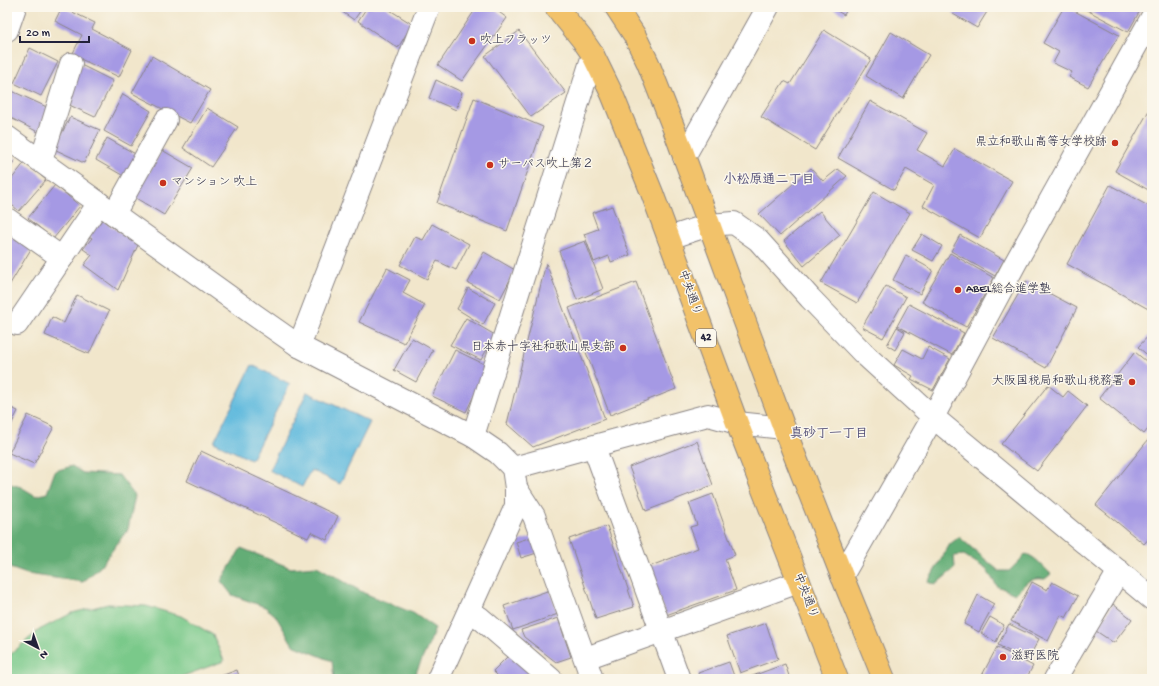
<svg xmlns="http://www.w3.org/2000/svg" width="1159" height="686" font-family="'Gochi Hand','Klee One',sans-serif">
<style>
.green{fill:#7ac98a;stroke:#4e7662}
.forest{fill:#63ad76;stroke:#426858}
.water{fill:#5fb9dd;stroke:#406e8c}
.building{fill:#a599e4}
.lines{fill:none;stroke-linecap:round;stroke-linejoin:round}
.minor-casing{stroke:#8a8483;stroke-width:24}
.highway-casing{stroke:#8a8483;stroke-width:24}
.minor{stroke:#fff;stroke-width:22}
.highway{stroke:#f2c26a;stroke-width:22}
.poi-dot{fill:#c8321e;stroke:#fbf7ec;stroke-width:1.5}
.labels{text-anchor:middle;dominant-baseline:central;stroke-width:3;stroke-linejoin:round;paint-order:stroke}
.shield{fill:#fbf7ec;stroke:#636270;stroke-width:1}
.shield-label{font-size:11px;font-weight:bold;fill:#22223b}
.poi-label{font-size:12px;fill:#22223b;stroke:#fbf7ec;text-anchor:start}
.street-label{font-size:12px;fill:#22223b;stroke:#fbf7ec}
.neighbourhood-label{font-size:13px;font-weight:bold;fill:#504c76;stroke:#fbf7ec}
</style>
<rect width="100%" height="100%" fill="#fbf7ec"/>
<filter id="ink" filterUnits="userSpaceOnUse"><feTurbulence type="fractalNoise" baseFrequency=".025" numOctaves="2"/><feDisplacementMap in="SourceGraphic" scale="8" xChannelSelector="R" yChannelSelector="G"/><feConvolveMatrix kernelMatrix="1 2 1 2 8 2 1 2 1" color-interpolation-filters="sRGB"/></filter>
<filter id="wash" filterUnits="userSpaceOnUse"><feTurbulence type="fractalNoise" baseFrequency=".012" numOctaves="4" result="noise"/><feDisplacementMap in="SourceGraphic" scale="16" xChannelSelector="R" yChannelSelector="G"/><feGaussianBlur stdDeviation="0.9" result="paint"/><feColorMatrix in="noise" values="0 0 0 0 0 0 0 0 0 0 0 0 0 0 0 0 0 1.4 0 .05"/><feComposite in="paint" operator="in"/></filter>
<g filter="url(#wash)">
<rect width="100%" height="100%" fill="#f1e6cb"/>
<path class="green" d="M108 604 146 606 181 616 213 635 224 661 175 679H7V661L11 654 39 630 72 613Z"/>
<g class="forest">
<path d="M72 466 83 473 119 475 135 496 128 529 100 567 83 582 27 574 7 567V483L21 487 36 496 47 493 55 471Z"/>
<path d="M959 537 999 571H1009L1026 554C1036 557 1043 567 1051 574L1045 579C1028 577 1026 584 1015 594L997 586 986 569 964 555 954 556 955 568 935 585 928 582 950 544Z"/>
<path d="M241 548 291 568 317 566 364 593 413 613 435 628 430 642 413 679H334L332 661 293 645 275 615 265 607 232 595 221 581Z"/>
</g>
<g class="water">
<path d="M252 365 290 384 251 460 214 442Z"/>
<path d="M307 392 370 422 340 484 311 470 302 487 269 470Z"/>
</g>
<g id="blocks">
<g class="building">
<path d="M62 7 95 23 92 29 132 50 119 77 72 55 82 35 55 21Z"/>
<path d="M335 7H363L354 20Z"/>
<path d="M367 7H385L412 24 398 48 358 21Z"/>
<path d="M477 7H492L507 18 462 81 438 65Z"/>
<path d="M830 7H848L844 15Z"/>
<path d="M958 7H990L977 28 953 14Z"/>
<path d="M1064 7H1067L1119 35 1088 87 1069 77 1072 72 1053 63 1059 52 1043 43Z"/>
<path d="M1081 7H1142L1128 32Z"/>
<path d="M824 30 871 59 815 150 761 117 784 81 790 84Z"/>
<path d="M519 31 566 93 531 117 485 56Z"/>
<path d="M891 32 929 55 903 99 866 76Z"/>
<path d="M30 48 58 62 41 96 14 83Z"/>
<path d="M152 56 210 90 190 123 132 93Z"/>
<path d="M81 65 113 81 95 117 63 102Z"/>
<path d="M436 80 462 92 456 110 429 98Z"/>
<path d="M12 91 49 108 38 132 7 116V103Z"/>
<path d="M123 94 151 111 131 146 104 131Z"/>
<path d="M474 98 543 127 507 231 437 203Z"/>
<path d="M870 101 927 133 917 150 945 166 955 149 1012 181 980 238 923 206 934 185 906 169 894 190 838 158Z"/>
<path d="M1152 105V192L1115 171Z"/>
<path d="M207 108 238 127 211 167 183 148Z"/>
<path d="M70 117 100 130 84 163 54 149Z"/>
<path d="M107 138 139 156 127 178 96 160Z"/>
<path d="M162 150 193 168 164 215 134 197Z"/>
<path d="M7 151 16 159 7 170Z"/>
<path d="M25 162 46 180 19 211 7 201V185Z"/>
<path d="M811 168 823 181 838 169 847 176 780 236 759 214Z"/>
<path d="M55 185 80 206 53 239 28 218Z"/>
<path d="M1110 185 1152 208V311L1067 264Z"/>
<path d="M874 192 910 213 857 303 821 283Z"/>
<path d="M612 206 630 255 611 262 609 256 594 262 584 234 598 229 592 213Z"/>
<path d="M820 211 840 235 804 266 784 241Z"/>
<path d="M102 220 138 245 118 290 84 265 92 255 83 249 92 238 89 236Z"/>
<path d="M432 224 469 244 456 270 437 261 427 279 400 265 415 237 423 240Z"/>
<path d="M7 234 31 249 7 289Z"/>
<path d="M922 234 942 246 933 261 912 250Z"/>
<path d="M960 235 1004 260 995 276 951 251Z"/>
<path d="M585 241 603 289 577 300 559 251Z"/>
<path d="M484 252 515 270 500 299 468 283Z"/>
<path d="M950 253 994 278 966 327 922 302Z"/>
<path d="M906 255 933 270 920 294 893 280Z"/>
<path d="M546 263 605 419 533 447 507 424Z"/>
<path d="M387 268 410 280 403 293 425 305 404 343 359 322Z"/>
<path d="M1026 281 1077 308 1046 368 993 338Z"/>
<path d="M636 282 676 389 610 415 569 308Z"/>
<path d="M886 286 906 297 883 338 862 327Z"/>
<path d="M468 288 495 303 483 325 457 309Z"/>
<path d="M77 295 109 311 89 354 45 335 52 317 64 323Z"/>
<path d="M909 304 964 333 952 355 897 326Z"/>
<path d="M466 318 495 335 481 360 450 345Z"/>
<path d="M897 327 905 332 895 350 887 345Z"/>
<path d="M1152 332V359L1138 347Z"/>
<path d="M412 338 433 350 416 382 394 370Z"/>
<path d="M928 347 950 359 933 390 911 379 913 376 894 365 903 349 922 359Z"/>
<path d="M455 350 488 366 466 412 432 396Z"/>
<path d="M1135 352 1152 366V424L1144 434 1099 398Z"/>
<path d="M1048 385 1063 397 1068 391 1087 406 1037 471 1001 444Z"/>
<path d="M7 406 18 411 7 433Z"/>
<path d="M28 415 54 427 34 464 9 453Z"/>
<path d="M1152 435V535L1144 544 1096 505Z"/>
<path d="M697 441 713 485 646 511 629 467Z"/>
<path d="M201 451 338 516 327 540 311 532 308 538 187 481Z"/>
<path d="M713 494 735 555 725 559 736 590 666 615 648 567 698 548 690 527 697 525 689 503Z"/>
<path d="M607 526 634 607 596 619 569 539Z"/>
<path d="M535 536 540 552 521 558 516 542Z"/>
<path d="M1032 582 1047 590 1052 582 1078 596 1066 618 1061 615 1048 641 1011 621Z"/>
<path d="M550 590 558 614 513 630 504 606Z"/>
<path d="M978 595 994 604 979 632 964 624Z"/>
<path d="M1113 604 1132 619 1114 643 1096 631Z"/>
<path d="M990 617 1004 625 996 642 981 633Z"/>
<path d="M558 618 571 657 556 662 524 637 521 630Z"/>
<path d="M766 623 778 659 740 673 727 636Z"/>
<path d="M1009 624 1039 639 1027 661 998 645Z"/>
<path d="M997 647 1033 666 1026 679H980Z"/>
<path d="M511 653 536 679H499L500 678 493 671Z"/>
<path d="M729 662 735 679H700L698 673Z"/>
<path d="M785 664 790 679H747V678Z"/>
<path d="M237 670 240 679H213Z"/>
</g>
</g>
</g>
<g filter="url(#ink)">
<use href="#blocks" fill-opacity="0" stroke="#8a8483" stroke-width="1"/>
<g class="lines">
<g class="minor-casing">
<g id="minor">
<path d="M7 30 15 7"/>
<path d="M7 137 256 316 299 346 473 436 498 453 513 468 708 415 737 423 784 428"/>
<path d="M684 157 768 7"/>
<path d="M41 161 71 64"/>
<path d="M114 214 166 120"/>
<path d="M7 219 62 258"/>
<path d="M669 238 709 225 734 223 758 240 810 298 863 353 933 417 1152 599"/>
<path d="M17 324 99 203"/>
<path d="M299 346 429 7"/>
<path d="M473 436 593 55"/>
<path d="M594 447 679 679"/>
<path d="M516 488 534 516 592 679"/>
<path d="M842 576 933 417 1016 262 1152 17"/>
<path d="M479 617 551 679"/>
<path d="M586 658 799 582"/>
<path d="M438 679 516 506V488L513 468"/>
<path d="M1055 679 1119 571"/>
</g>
</g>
<g class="highway-casing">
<g id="highway">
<path d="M556 7 582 39 593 55 612 94 652 193 737 423 837 679"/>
<path d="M616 7 635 36 648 63 674 129 784 428 842 576 884 679"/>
</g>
</g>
<use href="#minor" class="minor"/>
<use href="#highway" class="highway"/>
</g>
</g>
<g class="poi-dot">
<circle cx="472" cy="41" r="4"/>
<circle cx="1115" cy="143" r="4"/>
<circle cx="490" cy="165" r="4"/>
<circle cx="163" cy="183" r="4"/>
<circle cx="958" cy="290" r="4"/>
<circle cx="623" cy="348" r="4"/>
<circle cx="1132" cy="382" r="4"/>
<circle cx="1003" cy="657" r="4"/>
</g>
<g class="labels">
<rect class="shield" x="696" y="329" width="20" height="18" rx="3"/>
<g class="shield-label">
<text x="706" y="338">42</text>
</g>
<g class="poi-label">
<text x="480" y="41">吹上フラッツ</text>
<text x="1107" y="143" text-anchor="end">県立和歌山高等女学校跡</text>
<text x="498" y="165">サーパス吹上第２</text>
<text x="171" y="183">マンション 吹上</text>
<text x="966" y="290">ABEL総合進学塾</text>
<text x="615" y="348" text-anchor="end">日本赤十字社和歌山県支部</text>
<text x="1124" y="382" text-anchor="end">大阪国税局和歌山税務署</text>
<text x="1011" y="657">滋野医院</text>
</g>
<g class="street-label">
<text transform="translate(689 293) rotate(70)">中央通り</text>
<text transform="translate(805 596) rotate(69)">中央通り</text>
</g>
<g class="neighbourhood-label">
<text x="769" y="180">小松原通二丁目</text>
<text x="829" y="434">真砂丁一丁目</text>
</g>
</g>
<rect width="1159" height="686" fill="none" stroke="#fbf7ec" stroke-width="24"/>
<g transform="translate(38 648) rotate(139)" stroke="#fbf7ec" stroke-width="3" paint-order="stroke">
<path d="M0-3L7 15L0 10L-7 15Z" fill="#22223b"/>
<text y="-6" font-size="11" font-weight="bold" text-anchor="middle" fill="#22223b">N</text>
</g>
<path d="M20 36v6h69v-6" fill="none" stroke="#22223b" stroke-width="2"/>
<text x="26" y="36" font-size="12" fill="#22223b" stroke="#fbf7ec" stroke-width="3" paint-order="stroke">20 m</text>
</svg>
